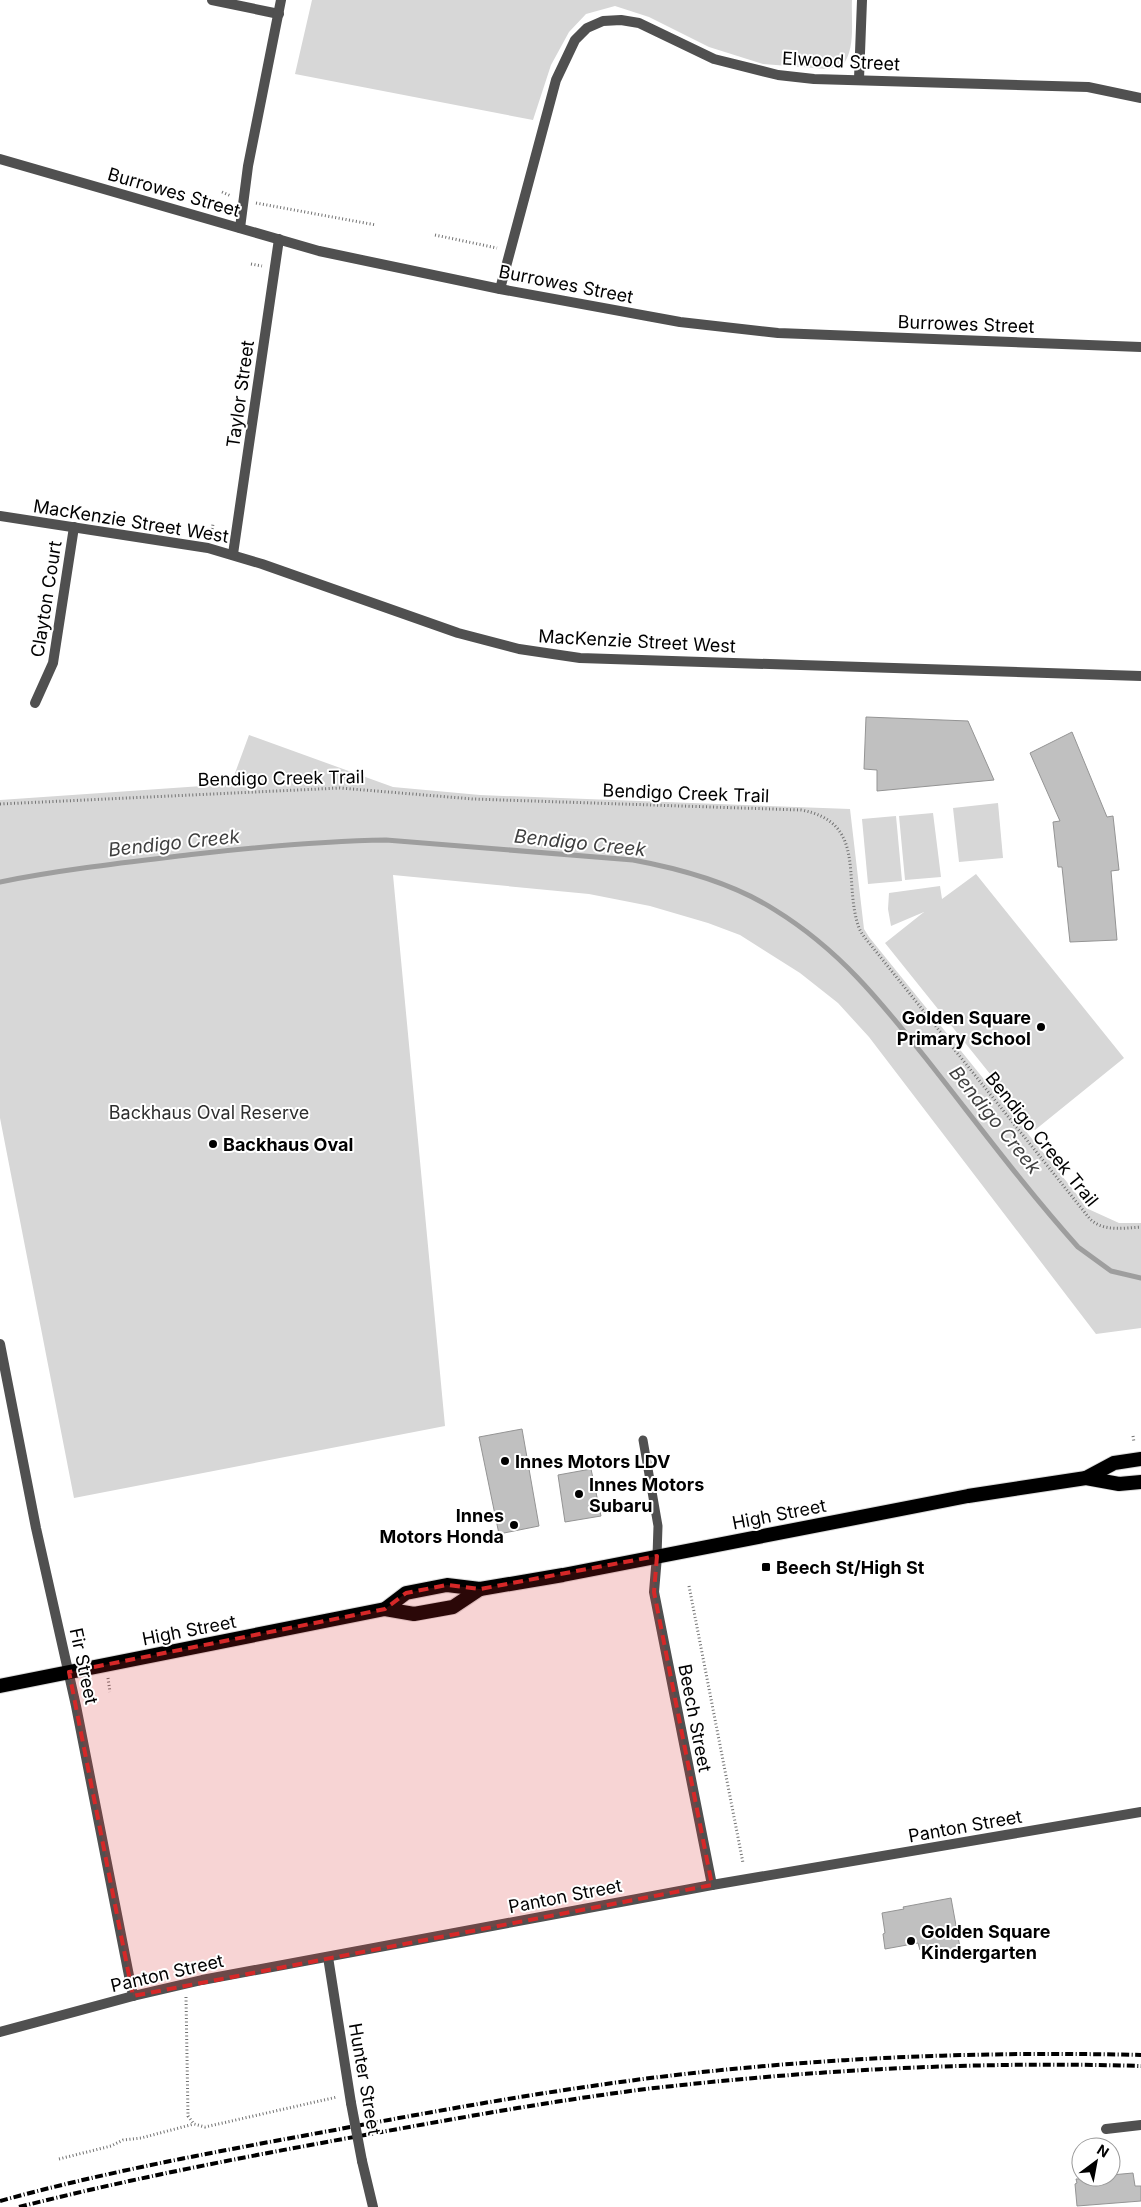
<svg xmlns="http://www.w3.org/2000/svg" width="1141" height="2207" font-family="Inter,sans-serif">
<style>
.green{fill:#d7d7d7}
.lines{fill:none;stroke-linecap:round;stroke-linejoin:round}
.stream{stroke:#9e9e9e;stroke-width:5}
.building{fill:#c0c0c0;stroke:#949494}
.trunk-casing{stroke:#dbdbdb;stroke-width:16}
.path{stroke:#727272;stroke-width:3;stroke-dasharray:1 2.5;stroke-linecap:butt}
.service{stroke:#505050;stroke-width:9}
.minor{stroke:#505050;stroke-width:10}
.trunk{stroke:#000;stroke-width:14}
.rail{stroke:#000;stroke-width:4;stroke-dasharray:8 2.5 1 2.5;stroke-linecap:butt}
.minor-bridge{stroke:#505050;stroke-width:10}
.marked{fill:#d62828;fill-opacity:0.2;stroke:#d62828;stroke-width:4;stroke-dasharray:10 6;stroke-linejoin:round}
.poi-dot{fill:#000;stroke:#fff;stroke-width:2}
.labels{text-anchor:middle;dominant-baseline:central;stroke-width:4;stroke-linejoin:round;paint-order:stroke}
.street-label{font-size:18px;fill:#000;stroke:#fff}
.poi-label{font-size:18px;font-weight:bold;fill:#000;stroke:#fff;text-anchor:start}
.park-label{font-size:18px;fill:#2e2e2e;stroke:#fff}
.water-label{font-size:19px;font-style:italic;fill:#3f3f3f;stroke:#fff}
</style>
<rect width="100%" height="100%" fill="#fff"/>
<g class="green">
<path d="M312 0H852C851 21 856 50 842 66L827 69 763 64 709 47 649 17 615 6 586 14 569 32 551 65 533 120 295 74Z"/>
<path d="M249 735 393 787 480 795 850 809 864 929 869 937 1075 1192 1086 1208 1119 1223H1141V1328L1096 1334 869 1037 838 1003 800 973 740 935 708 923 650 906 589 894 393 875 445 1426 74 1498 0 1118V800L231 784Z"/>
<path d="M998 803 1003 858 959 862 953 808Z"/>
<path d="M933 813 941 877 905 880 899 816Z"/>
<path d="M896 816 902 881 868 884 862 819Z"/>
<path d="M976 874 1124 1058 1035 1130 885 943 924 912 891 926 888 909 889 893 940 886 942 899Z"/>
</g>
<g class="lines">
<path class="stream" d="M0 882C65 869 130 862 196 854 259 847 322 841 386 840L633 860C682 869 733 883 775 910 840 950 881 1002 928 1061 977 1123 1025 1188 1078 1247L1111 1271 1141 1278"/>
</g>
<g class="building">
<path d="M866 717 968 721 994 780 877 791V770L864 769Z"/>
<path d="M1072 732 1107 817 1113 816 1119 870 1111 871 1117 940 1070 942 1062 867H1058L1053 822 1060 821 1030 753Z"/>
<path d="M522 1429 539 1526 499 1534 479 1437Z"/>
<path d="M591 1469 601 1516 565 1522 558 1475Z"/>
<path d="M951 1898 961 1953 941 1957 939 1946 920 1950 918 1943 885 1949 883 1934 885 1933 882 1913 904 1909 903 1907Z"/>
<path d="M1133 2173 1135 2186H1141V2201L1077 2206 1075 2184 1077 2183 1076 2179 1110 2178 1111 2175Z"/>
</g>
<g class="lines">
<g class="trunk-casing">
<g id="trunk">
<path d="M1086 1478 1114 1463 1141 1459"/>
<path d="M385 1609 406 1593 447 1585 480 1589 563 1575 968 1496 1086 1478 1119 1484 1141 1482"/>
<path d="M0 1686 385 1609 414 1614 453 1607 480 1589"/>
</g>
</g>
<g class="path">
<path d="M222 192 231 196"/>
<path d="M256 203 376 225"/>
<path d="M435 235 497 248"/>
<path d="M251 264 262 266"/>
<path d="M211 536 213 524"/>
<path d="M0 804 340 788 473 799 801 810C867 822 843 878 858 925 860 932 865 938 870 944L1090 1219C1104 1232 1123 1228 1141 1227"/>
<path d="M1133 1436 1134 1442"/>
<path d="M689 1586 743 1863"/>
<path d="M108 1678 110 1692"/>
<path d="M186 1997 188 2116 194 2124 205 2127 337 2097"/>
<path d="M59 2159 111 2146 123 2140 141 2138 194 2124"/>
</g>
<path class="service" d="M643 1440 658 1526 657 1556"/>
<g class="minor">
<path d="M212 0 279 14"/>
<path d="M859 79 862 0"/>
<path d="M0 159 319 251 500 289 680 322 778 333 1141 347"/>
<path d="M240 228 248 166 281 0"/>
<path d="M500 289 556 80 575 40 587 28 603 21 621 20 639 23 714 59 778 75 814 79 1088 87 1141 98"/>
<path d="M0 516 208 548 262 564 458 633 519 649 580 658 1141 676"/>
<path d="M233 554 279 239"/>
<path d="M35 703 53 663 74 527"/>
<path d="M0 1344 36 1528 76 1706 133 1996"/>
<path d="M657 1556 654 1592 712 1885"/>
<path d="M328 1957 351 2103"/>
<path d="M0 2032 133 1996 202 1980 712 1885 1141 1812"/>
<path d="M1106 2129 1141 2125"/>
<path d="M362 2161 373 2207"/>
</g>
<use href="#trunk" class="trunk"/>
<g class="rail">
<path d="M0 2201C112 2170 226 2150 340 2129 441 2110 542 2092 643 2079 808 2058 975 2051 1141 2055"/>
<path d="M19 2207C133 2178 249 2156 365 2135 458 2118 552 2101 646 2089 810 2070 976 2061 1141 2066"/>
</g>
<path class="minor-bridge" d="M351 2103 362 2161"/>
</g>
<path class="marked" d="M657 1556 654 1592 712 1885 133 1996 69 1672 385 1609 406 1593 447 1585 480 1589Z"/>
<g class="poi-dot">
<circle cx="1041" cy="1027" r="5"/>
<circle cx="213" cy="1144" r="5"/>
<circle cx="505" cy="1461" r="5"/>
<circle cx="579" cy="1494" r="5"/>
<circle cx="514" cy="1525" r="5"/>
<rect x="761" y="1562" width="10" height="10" rx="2.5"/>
<circle cx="911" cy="1941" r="5"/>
</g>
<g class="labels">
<g class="street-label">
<text transform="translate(841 61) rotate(3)">Elwood Street</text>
<text transform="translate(174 192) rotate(16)">Burrowes Street</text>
<text transform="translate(566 284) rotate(11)">Burrowes Street</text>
<text transform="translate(966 324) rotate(2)">Burrowes Street</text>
<text transform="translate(240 394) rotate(-82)">Taylor Street</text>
<text transform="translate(131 521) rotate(9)">MacKenzie Street West</text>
<text transform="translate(46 599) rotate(-81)">Clayton Court</text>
<text transform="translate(637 641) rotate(3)">MacKenzie Street West</text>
<text transform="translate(281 778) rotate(-1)">Bendigo Creek Trail</text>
<text transform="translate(686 793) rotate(2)">Bendigo Creek Trail</text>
<text transform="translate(1042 1139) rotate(51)">Bendigo Creek Trail</text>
<text transform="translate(779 1514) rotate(-11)">High Street</text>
<text transform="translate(189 1630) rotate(-11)">High Street</text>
<text transform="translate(84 1666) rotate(78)">Fir Street</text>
<text transform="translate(695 1718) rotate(79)">Beech Street</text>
<text transform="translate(965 1826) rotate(-10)">Panton Street</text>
<text transform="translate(565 1896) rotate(-11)">Panton Street</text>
<text transform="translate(167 1973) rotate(-13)">Panton Street</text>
<text transform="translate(365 2079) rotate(80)">Hunter Street</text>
</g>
<g class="poi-label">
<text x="1031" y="1017" text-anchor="end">Golden Square<tspan x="1031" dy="21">Primary School</tspan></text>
<text x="223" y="1144">Backhaus Oval</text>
<text x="515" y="1461">Innes Motors LDV</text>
<text x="589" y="1484">Innes Motors<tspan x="589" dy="21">Subaru</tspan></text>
<text x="504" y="1515" text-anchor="end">Innes<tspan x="504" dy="21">Motors Honda</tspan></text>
<text x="776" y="1567">Beech St/High St</text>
<text x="921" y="1931">Golden Square<tspan x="921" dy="21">Kindergarten</tspan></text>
</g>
<g class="park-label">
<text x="209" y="1112">Backhaus Oval Reserve</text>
</g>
<g class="water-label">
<text transform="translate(174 843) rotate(-6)">Bendigo Creek</text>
<text transform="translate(580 843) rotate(6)">Bendigo Creek</text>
<text transform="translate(995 1120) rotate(51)">Bendigo Creek</text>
</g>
</g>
<g transform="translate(1096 2162) rotate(32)"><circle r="24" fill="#ffffff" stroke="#999999"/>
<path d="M0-4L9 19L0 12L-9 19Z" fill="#000000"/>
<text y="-8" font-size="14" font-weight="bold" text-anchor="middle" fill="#000000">N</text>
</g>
</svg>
